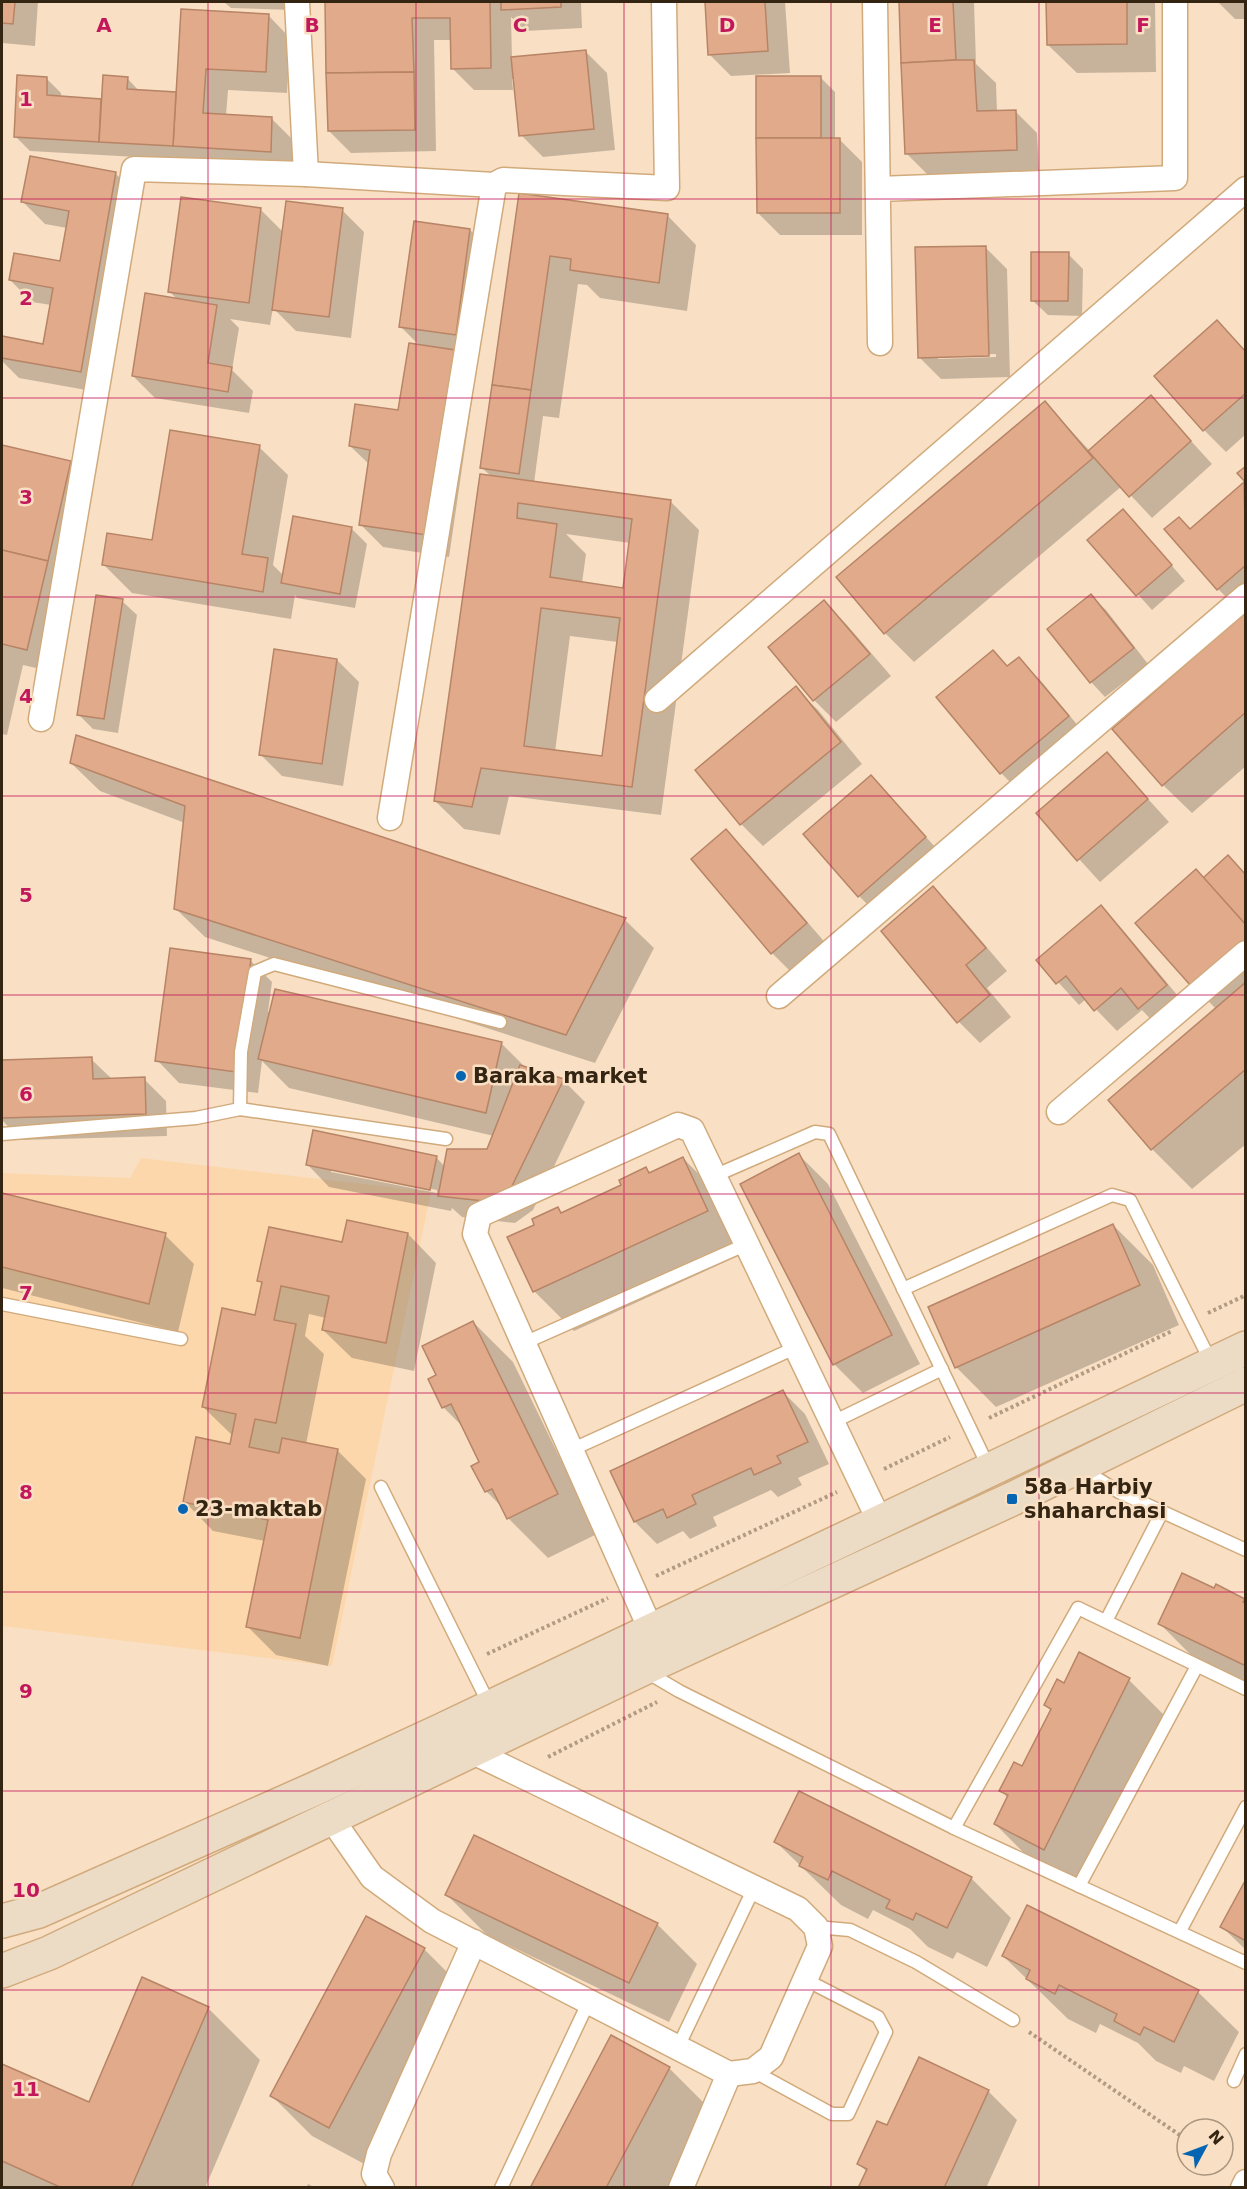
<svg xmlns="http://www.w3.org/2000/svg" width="1247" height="2189" font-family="'DejaVu Sans',sans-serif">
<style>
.built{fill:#fcd7ac}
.shadow{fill:#0003;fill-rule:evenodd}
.building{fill:#e0aa8b;stroke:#b78466;stroke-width:1.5;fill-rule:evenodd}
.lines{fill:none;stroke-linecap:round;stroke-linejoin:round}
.lane-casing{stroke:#d1aa7c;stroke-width:15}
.street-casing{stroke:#d1aa7c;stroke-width:27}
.secondary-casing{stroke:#d1aa7c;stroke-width:36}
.path{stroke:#b19b83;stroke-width:4;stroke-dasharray:3 3;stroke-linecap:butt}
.lane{stroke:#fff;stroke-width:12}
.street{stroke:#fff;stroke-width:24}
.secondary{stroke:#ecdbc5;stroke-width:33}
.grid{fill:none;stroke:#c2185b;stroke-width:1.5;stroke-opacity:0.55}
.poi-dot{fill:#0565b2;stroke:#f9e0c4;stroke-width:2}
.labels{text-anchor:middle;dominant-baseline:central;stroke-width:5;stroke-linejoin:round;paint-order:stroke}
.poi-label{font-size:21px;font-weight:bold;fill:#342512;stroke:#f9e0c4;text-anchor:start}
.grid-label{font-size:20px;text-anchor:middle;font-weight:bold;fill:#c2185b;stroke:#f9e0c4;stroke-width:5;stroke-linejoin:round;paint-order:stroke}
</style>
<rect width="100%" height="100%" fill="#f9e0c4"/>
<path class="built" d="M141 1158 431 1192 332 1666 2 1626V1173L130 1178Z"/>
<g class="shadow">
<path d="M2 2H38L35 46 2 43Z"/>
<path d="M224 2H295V10L231 8Z"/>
<path d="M326 2H500L502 4V2H581L582 28 525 31 511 17 512 58 585 51 607 73 615 150 543 157 521 135 515 79H512L513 90H474L452 68V40H434L436 151 351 153 329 131Z"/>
<path d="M706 2H785L790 73 731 76 709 54Z"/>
<path d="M900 2H974L976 64 996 83 997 112 1015 111 1037 133 1039 171 928 175 906 153Z"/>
<path d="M1048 2H1155L1156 72 1077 73 1048 45Z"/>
<path d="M1218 2H1246V19H1235Z"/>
<path d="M182 10 268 15 290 38 287 93 228 90 226 116 272 119 294 141 292 174 190 160 30 151 15 136 47 79 61 93V98L103 100 127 78 140 92 176 94 178 96Z"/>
<path d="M820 77 835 92V140H840L862 162V235H780L758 213Z"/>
<path d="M115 173 137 195 103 393 19 378 2 361V338L44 345 51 305 32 302 10 280 61 263 67 228 45 224 23 202Z"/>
<path d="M520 195 668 216 696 245 687 311 600 298 587 285 578 284 559 418 543 416 534 483 670 501 699 530 661 815 509 796 500 835 464 829 435 801 492 477 482 468ZM566 534 630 543 624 589 582 583 586 554ZM570 636 618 642 604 758 555 752Z"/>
<path d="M261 210 284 233 342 210 364 232 351 338 296 331 273 308 270 325 230 319 239 328 232 370 253 391 249 413 155 398 133 376 178 300 169 291Z"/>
<path d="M470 230 492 252 456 353 476 373 449 557 383 547 361 525 370 465 350 446 400 412 420 346 401 327Z"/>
<path d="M985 247 1007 269 1010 377 941 379 919 357ZM996 354V357L938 359V356Z"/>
<path d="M1068 254 1083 269 1082 316 1048 315 1033 301Z"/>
<path d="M1217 322 1246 351V434L1226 452 1204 430Z"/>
<path d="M1151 397 1212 464 1152 518 1122 486 914 662 885 633 838 577 1045 403 1090 451Z"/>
<path d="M2 446 70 463 92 485 49 671 23 665 7 735 2 734Z"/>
<path d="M259 447 288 475 273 565 284 576 294 518 352 529 367 544 355 608 297 598 295 595 291 619 132 593 103 564 154 542Z"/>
<path d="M1246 483V606L1240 611 1218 589 1190 531Z"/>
<path d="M1137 525 1185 581 1152 610 1089 540Z"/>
<path d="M1091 596 1106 610 1148 664 1105 697 1091 682Z"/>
<path d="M122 601 137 615 118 733 93 729 78 714Z"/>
<path d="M824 602 846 624 891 676 836 722 814 700 770 647Z"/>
<path d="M1246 613V766L1192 813 1163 785Z"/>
<path d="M1019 659 1041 681 1089 739 1023 795 1001 773 1008 667Z"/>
<path d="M337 660 359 682 343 786 282 776 260 754Z"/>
<path d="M796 689 818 710 862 764 763 846 741 824Z"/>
<path d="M77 737 625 920 654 948 595 1063 205 937 176 909 185 823 100 791 71 763Z"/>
<path d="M1107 754 1169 822 1100 882 1038 814Z"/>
<path d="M871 777 947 860 881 918 859 896Z"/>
<path d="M726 831 748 853 828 946 794 975 772 953 693 860Z"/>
<path d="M1246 875V1144L1192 1189 1152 1149 1110 1100 1216 1009 1193 985 1204 879Z"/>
<path d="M933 888 955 910 1007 971 987 988 1011 1017 980 1043 959 1022Z"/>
<path d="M1100 907 1122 929 1188 1008 1161 1030 1142 1010 1117 1031 1086 999 1079 1005 1038 960Z"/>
<path d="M250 960 272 982 268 1012 501 1043 526 1068 563 1080 585 1102 533 1210 515 1223 462 1217 452 1208 451 1211 329 1187 307 1164 436 1157 445 1167 488 1151 494 1136 289 1088 262 1061 258 1093 179 1083 157 1060ZM331 1168 437 1190V1193L331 1172Z"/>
<path d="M91 1059 113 1080 144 1079 166 1101 167 1136 21 1140 2 1120V1061Z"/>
<path d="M799 1155 828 1184 920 1364 863 1393 834 1364Z"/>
<path d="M683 1158 723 1199 747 1252 574 1331 534 1291 536 1226 558 1209 563 1214 623 1186 646 1169 651 1173Z"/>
<path d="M2 1194 165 1235 194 1264 178 1332 2 1288Z"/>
<path d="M1113 1225 1153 1265 1179 1325 996 1407 956 1367Z"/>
<path d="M408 1234 436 1263 414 1371 352 1358 323 1330 326 1318 309 1314 305 1336 324 1354 306 1444 338 1451 366 1479 328 1666 276 1655 248 1627 265 1541 213 1531 185 1502 231 1445 233 1436 203 1407 256 1317 263 1284 259 1280 344 1244Z"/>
<path d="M473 1322 513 1362 597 1534 548 1558 508 1518 504 1509 486 1491 481 1463 465 1429 443 1407Z"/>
<path d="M783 1392 805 1414 829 1464 798 1478 802 1485 778 1497 771 1490 713 1517 717 1526 690 1539 683 1531 657 1544 635 1522 612 1471Z"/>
<path d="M1215 1590 1246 1601V1686L1200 1664 1160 1624Z"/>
<path d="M1080 1654 1129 1680 1169 1720 1084 1889 1035 1864 995 1824 1008 1798 1001 1791 1023 1768 1052 1711 1046 1705 1065 1685Z"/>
<path d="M776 1842 971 1878 1011 1918 987 1967 957 1952 953 1959 928 1947 910 1929 873 1910 868 1919 841 1905Z"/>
<path d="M1246 1882V1950L1222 1927Z"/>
<path d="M447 1895 657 1924 697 1964 669 2022 487 1935Z"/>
<path d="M1027 1907 1198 1992 1239 2032 1214 2081 1184 2066 1181 2073 1156 2061 1138 2043 1100 2024 1096 2033 1068 2019 1003 1956Z"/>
<path d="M424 1949 464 1989 370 2167 312 2136 272 2096Z"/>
<path d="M208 2008 260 2060 205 2188 2 2186V2065L89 2104Z"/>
<path d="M669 2068 709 2108 667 2188H532Z"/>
<path d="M988 2091 1017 2120 986 2188H860L867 2172 859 2164 888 2127Z"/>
<path d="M308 2184 316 2188H306Z"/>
</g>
<g class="building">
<path d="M2 2H15L13 24 2 23Z"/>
<path d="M325 2H490L491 68 451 69 450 18H412L414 72 326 73Z"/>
<path d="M501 2H561V7L501 10Z"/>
<path d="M705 2H765L768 51 708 55Z"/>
<path d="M899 2H953L956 60 901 63Z"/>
<path d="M1046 2H1127V44L1047 45Z"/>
<path d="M181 9 269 14 266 72 206 69 203 113 272 117 271 152 173 146Z"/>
<path d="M586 50 594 129 519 136 511 57Z"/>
<path d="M956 60H974L977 111 1016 110 1017 150 905 154 901 63Z"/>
<path d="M414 72 415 130 328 131 326 73Z"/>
<path d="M17 75 47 77V95L101 99 99 142 14 137Z"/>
<path d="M103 75 128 77 127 89 176 92 173 146 99 142Z"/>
<rect x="756" y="76" width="65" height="62"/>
<path d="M756 138H840V213H757Z"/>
<path d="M30 156 116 172 81 372 2 358V336L43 344 53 288 9 280 14 253 60 261 69 211 21 202Z"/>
<path d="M519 193 668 214 659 283 570 270 571 259 550 256 531 390 492 385Z"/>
<path d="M181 197 261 208 249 303 168 292Z"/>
<path d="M286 201 343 208 329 317 272 310Z"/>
<path d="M414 221 470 229 456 335 399 327Z"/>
<path d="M986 246 989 356 918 358 915 247Z"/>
<path d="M1031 252H1069L1068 301H1031Z"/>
<path d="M145 293 217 305 208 363 232 367 228 392 132 376Z"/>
<path d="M1217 320 1246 352V393L1203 431 1154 376Z"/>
<path d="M409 343 455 350 427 535 359 525 370 450 349 446 355 404 398 410Z"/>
<path d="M492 385 531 390 519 474 480 468Z"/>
<path d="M1151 395 1191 441 1129 497 1088 451Z"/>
<path d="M1045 401 1093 458 884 634 836 577Z"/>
<path d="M170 430 260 445 242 554 268 558 263 592 102 565 107 533 152 540Z"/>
<path d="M2 445 71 461 48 561 2 550Z"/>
<path d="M1246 466V483L1237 473Z"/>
<path d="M480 474 671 500 632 787 481 768 472 807 434 801ZM518 503 632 519 623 588 550 577 557 524 517 518ZM541 608 620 618 602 756 524 746Z"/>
<path d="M1244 482 1246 565 1217 590 1164 529 1179 517 1190 529Z"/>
<path d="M1123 509 1172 565 1136 596 1087 540Z"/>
<path d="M293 516 352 527 340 594 281 583Z"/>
<path d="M2 550 48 561 27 650 2 644Z"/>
<path d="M1091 594 1134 648 1090 683 1047 629Z"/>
<path d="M96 595 123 599 104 719 77 715Z"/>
<path d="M824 600 870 654 813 701 768 647Z"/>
<path d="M1246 611V712L1162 786 1112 729Z"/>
<path d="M274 649 337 659 322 764 259 755Z"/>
<path d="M993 650 1007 666 1019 657 1069 716 1000 774 936 697Z"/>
<path d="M796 686 841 742 740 825 695 770Z"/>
<path d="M76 735 626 918 566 1035 174 909 185 806 70 763Z"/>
<path d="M1107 752 1148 799 1077 861 1036 813Z"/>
<path d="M871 775 926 837 858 897 803 834Z"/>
<path d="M726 829 807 923 771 954 691 859Z"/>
<path d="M1228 855 1246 875V925L1203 878Z"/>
<path d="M1196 869 1246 925V939L1191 986 1135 923Z"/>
<path d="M933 886 986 948 966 965 990 995 957 1023 881 931Z"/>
<path d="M1101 905 1167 985 1138 1009 1121 988 1094 1011 1066 976 1056 984 1036 960Z"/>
<path d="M170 948 251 959 236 1072 155 1061Z"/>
<path d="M1246 982V1069L1151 1150 1108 1100Z"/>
<path d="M275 989 502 1042 486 1113 258 1059Z"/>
<path d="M92 1057 93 1079 145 1077 146 1114 2 1118V1060Z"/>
<path d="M520 1065 564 1079 511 1188 493 1202 438 1196 447 1149H487Z"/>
<path d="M313 1130 437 1156 430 1190 306 1165Z"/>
<path d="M799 1153 892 1335 833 1365 740 1184Z"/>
<path d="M683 1157 708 1211 533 1292 507 1237 534 1225 532 1219 558 1207 561 1213 621 1185 619 1180 646 1167 649 1173Z"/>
<path d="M2 1193 166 1233 149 1304 2 1267Z"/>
<path d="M347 1220 408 1233 386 1343 322 1330 329 1296 281 1286 274 1320 296 1324 276 1423 255 1419 249 1447 279 1453 282 1438 338 1449 300 1638 246 1627 268 1520 183 1502 196 1437 230 1444 236 1414 202 1407 222 1308 255 1315 262 1282 257 1281 269 1227 342 1242Z"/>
<path d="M1113 1224 1140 1285 955 1368 928 1307Z"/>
<path d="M473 1321 558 1494 507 1519 492 1489 485 1492 471 1466 479 1462 451 1404 442 1408 428 1379 436 1375 422 1346Z"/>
<path d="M783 1390 808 1442 777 1456 781 1463 754 1475 751 1468 692 1495 696 1504 667 1518 663 1509 634 1522 610 1471Z"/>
<path d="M1182 1573 1214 1588 1216 1584 1245 1599 1243 1602 1246 1603V1666L1158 1624Z"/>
<path d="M1079 1652 1130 1678 1044 1850 994 1824 1008 1795 999 1791 1014 1762 1022 1766 1051 1709 1044 1705 1057 1679 1064 1683Z"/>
<path d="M799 1791 972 1877 947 1928 916 1913 913 1920 886 1908 890 1900 832 1871 828 1880 799 1866 803 1857 774 1842Z"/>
<path d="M474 1835 658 1923 629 1983 445 1895Z"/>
<path d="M1246 1879V1941L1220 1927Z"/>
<path d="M1027 1905 1199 1990 1174 2042 1144 2027 1140 2035 1114 2021 1117 2014 1059 1985 1055 1994 1026 1979 1030 1970 1002 1956Z"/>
<path d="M366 1916 425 1948 329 2128 270 2096Z"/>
<path d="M142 1977 209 2007 131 2188H62L2 2161V2064L89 2102Z"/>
<path d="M611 2035 670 2067 606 2188H530Z"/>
<path d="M919 2057 989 2090 944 2188H858L867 2169 857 2164 877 2121 887 2125Z"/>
</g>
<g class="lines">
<g class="lane-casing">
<g id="lane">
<path d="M240 1109 241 1052 255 972 274 964 500 1022"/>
<path d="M2 1134 196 1118 240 1109 446 1139"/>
<path d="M714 1176 815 1132 829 1134 990 1470"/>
<path d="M903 1289 1112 1195 1130 1200 1212 1364"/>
<path d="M2 1304 181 1339"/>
<path d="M524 1343 747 1244"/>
<path d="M833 1422 942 1369"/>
<path d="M571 1450 797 1347"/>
<path d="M1080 1468 1119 1492 1246 1550"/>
<path d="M381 1487 490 1706"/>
<path d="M1106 1621 1162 1512"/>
<path d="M645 1671 679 1691 954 1828 1246 1963"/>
<path d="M954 1828 1078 1608 1246 1689"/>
<path d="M1079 1886 1197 1666"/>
<path d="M816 1927 850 1930 916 1962 1013 2020"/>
<path d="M1180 1931 1246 1807"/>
<path d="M678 2047 754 1888"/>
<path d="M753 2071 832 2114H848L886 2032 878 2017 806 1980"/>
<path d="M1234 2081 1246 2054"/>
<path d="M501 2188 589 2001"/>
</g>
</g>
<g class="street-casing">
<g id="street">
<path d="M297 2 306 174"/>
<path d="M875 2 880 343"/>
<path d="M494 185 503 180 667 188 664 2"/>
<path d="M878 189 1175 178V2"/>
<path d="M657 700 1246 189"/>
<path d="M41 719 134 169 306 174 494 185 390 818"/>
<path d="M779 996 1246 596"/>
<path d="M1059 1112 1246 953"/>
<path d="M651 1630 475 1234 479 1215 678 1125 692 1130 880 1522"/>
<path d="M471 1751 798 1909 816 1927 820 1946 771 2057 753 2071 729 2074"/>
<path d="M331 1818 372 1877 432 1921 729 2074 681 2188"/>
<path d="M382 2188 374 2174 379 2154 474 1942"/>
<path d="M1243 2188 1246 2182"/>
</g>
</g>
<g class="secondary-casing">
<g id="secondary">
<path d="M2 1921 39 1911 312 1790 440 1731 1246 1348"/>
<path d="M2 1971 49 1953 642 1669 1012 1499 1246 1384"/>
</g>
</g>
<g class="path">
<path d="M1208 1313 1246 1295"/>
<path d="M989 1418 1172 1331"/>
<path d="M884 1469 950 1437"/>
<path d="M656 1576 837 1492"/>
<path d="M487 1654 608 1598"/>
<path d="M548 1757 657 1702"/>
<path d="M1029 2032 1187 2140"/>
</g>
<use href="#lane" class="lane"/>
<use href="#street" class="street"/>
<use href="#secondary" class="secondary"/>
</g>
<path class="grid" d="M208 2V2188M416 2V2188M624 2V2188M831 2V2188M1039 2V2188M2 199H1246M2 398H1246M2 597H1246M2 796H1246M2 995H1246M2 1194H1246M2 1393H1246M2 1592H1246M2 1791H1246M2 1990H1246"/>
<g class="poi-dot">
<circle cx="461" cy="1076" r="6"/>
<rect x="1006" y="1493" width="12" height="12" rx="3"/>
<circle cx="183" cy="1509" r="6"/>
</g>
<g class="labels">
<g class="poi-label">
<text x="473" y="1076">Baraka market</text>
<text x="1024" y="1487">58a Harbiy<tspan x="1024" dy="24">shaharchasi</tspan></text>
<text x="195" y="1509">23-maktab</text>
</g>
</g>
<g class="grid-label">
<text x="104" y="32">A</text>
<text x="312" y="32">B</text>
<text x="520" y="32">C</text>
<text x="727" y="32">D</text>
<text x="935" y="32">E</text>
<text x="1143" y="32">F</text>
<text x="26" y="106">1</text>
<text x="26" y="305">2</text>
<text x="26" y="504">3</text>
<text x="26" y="703">4</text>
<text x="26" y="902">5</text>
<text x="26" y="1101">6</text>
<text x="26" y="1300">7</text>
<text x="26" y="1499">8</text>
<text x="26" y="1698">9</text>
<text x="26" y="1897">10</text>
<text x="26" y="2096">11</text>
</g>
<rect width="1247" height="2189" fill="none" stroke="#342512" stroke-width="6"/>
<g transform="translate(1205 2147) rotate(49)"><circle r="28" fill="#f9e0c4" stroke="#aa957d" stroke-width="1.5"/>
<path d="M0-4.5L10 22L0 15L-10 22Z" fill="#0565b2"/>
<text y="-9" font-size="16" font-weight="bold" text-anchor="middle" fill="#342512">N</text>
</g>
</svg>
